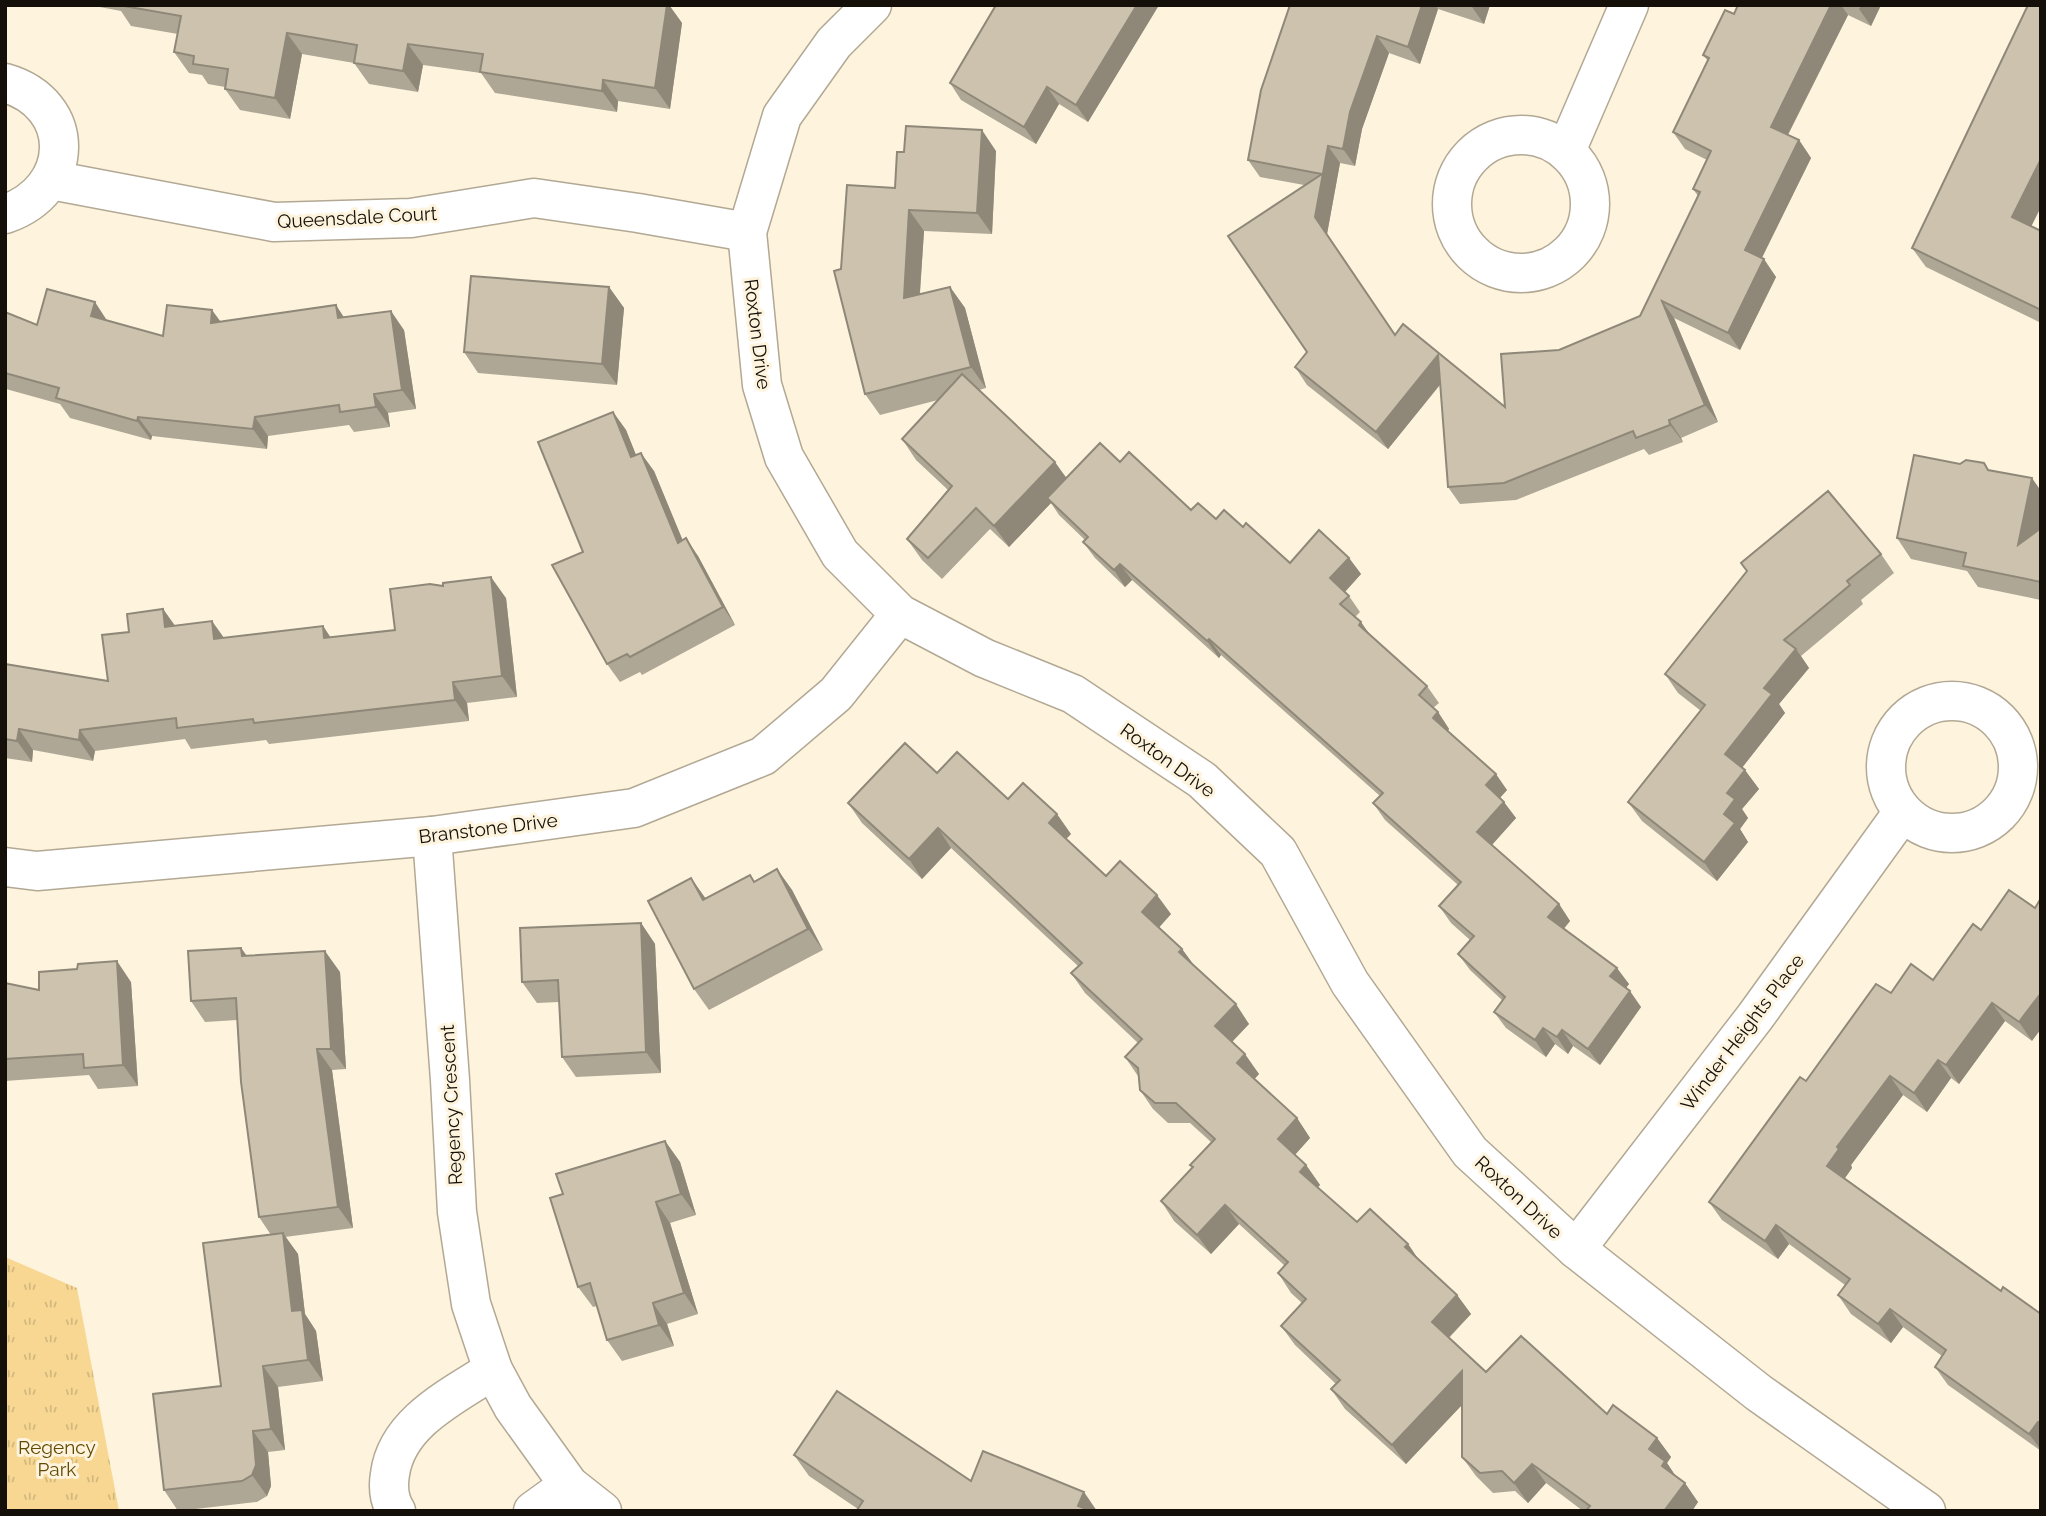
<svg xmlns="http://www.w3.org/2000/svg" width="2046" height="1516" font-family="Raleway,sans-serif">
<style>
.park{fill:url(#park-tufts)}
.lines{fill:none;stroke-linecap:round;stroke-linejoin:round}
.minor-casing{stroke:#b2a894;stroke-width:41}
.minor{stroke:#fff;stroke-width:38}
.wall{fill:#afa795}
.shaded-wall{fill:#8f8879}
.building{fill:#ccc2ad;stroke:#8f8879;stroke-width:2}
.labels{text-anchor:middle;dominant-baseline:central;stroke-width:6;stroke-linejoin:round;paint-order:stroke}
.street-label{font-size:19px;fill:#141009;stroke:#fef4de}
.park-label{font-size:19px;fill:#634a04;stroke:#fef4de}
</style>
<defs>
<pattern id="park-tufts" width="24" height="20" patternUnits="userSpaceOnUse" patternTransform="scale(1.75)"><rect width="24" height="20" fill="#f7d792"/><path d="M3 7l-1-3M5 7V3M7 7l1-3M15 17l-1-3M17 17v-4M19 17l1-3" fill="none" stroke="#d3b87d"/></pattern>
</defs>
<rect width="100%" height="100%" fill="#fef4de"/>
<path class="park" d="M5 1257 77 1288 119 1511H5Z"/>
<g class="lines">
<g class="minor-casing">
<g id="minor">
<path d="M872 5 834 43 782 116 747 232 762 385 784 457 840 554 900 614 984 658 1073 694 1202 780 1278 852 1350 983 1470 1152 1576 1249 1759 1393 1926 1511"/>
<path d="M5 83C78 104 76 190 5 214"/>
<circle cx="1521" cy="204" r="69"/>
<path d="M1566 151 1629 5"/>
<path d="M51 180 274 222 411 218 534 198 638 213 747 232"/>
<circle cx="1952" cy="767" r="66"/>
<path d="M432 836 450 1080 457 1212 471 1304 493 1370 513 1407 569 1485 602 1511"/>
<path d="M5 867 37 871 432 836 634 808 763 756 836 694 900 614"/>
<path d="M1576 1249 1755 1017 1903 812"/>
<path d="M396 1511C389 1500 388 1486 390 1474 397 1422 453 1396 493 1370"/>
<path d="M533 1511 569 1485"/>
</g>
</g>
<use href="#minor" class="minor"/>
</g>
<g class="wall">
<path d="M89 5H669L682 23 670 109 618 101 617 112 495 93 481 73 423 65 418 92 369 84 354 63 302 54 290 119 240 110 225 89V87L208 84 202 75 189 73 174 52 178 34 131 26 121 11Z"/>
<path d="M1159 5 1088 122 1059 104 1036 144 961 100 950 83Z"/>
<path d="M1290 5H1490L1484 24 1438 9 1420 64 1389 53 1362 129 1355 166 1340 163 1327 234 1395 335 1505 407 1559 350 1640 316 1698 196 1693 189 1707 160 1685 149 1673 132 1708 61 1703 55 1734 14 1738 5H1881L1871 26 1848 15 1788 135 1799 140 1811 158 1761 258 1776 277 1740 350 1674 318 1718 422 1681 438 1683 442 1649 455 1644 449 1516 500 1460 504 1448 487 1440 385 1388 449 1307 385 1295 367 1307 352 1304 185 1260 177 1248 160Z"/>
<path d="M996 151 992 234 924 231 920 294 950 287 965 308 986 388 979 390 1067 478 1120 462 1191 510 1243 527 1290 563 1349 558 1361 574 1345 592 1349 596 1360 612 1355 617 1370 635 1427 686 1439 703 1433 708 1438 712 1449 729 1448 731 1507 790 1500 798 1516 818 1492 845 1559 904 1570 921 1564 929 1629 984 1626 988 1641 1007 1600 1065 1573 1046 1568 1054 1555 1044 1546 1057 1506 1028 1494 1012 1503 1001 1470 970 1458 954 1470 940 1451 923 1439 906 1458 885 1385 820 1373 803 1380 796 1221 655 1219 658 1132 580 1125 587 1095 558 1083 542 1085 540 1059 515 1051 503 1009 547 990 529 942 579 922 560 907 539 948 490 916 460 902 439 938 400 880 415 865 394 841 269 895 188Z"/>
<path d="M2032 226 2041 231V323L1926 267 1912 248Z"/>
<path d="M609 287 624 308 617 385 478 373 464 352Z"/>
<path d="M5 312 37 325 107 320 163 336 221 322 344 317 404 330 416 409 388 413 390 427 354 432 349 425 268 436 267 449 152 436 151 440 70 418 60 404 6 389 5 390Z"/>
<path d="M613 412 626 430 636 455 654 471 682 540 698 556 735 625 642 675 640 672 620 682 607 664 583 552Z"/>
<path d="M1988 470 2041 491V600L1978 587 1967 571 1911 559 1897 538Z"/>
<path d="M1881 554 1894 573 1861 600 1863 604 1801 656 1809 668 1779 704 1785 713 1742 767 1759 789 1742 809 1748 818 1740 829 1748 842 1717 881 1642 821 1628 802 1701 711 1678 693 1665 674 1747 571 1741 563Z"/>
<path d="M506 598 517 697 467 703 469 721 269 744 266 740 191 749 185 739 95 751 93 761 33 750 32 762 5 758V663L6 664 108 681 129 632 163 609 175 626 224 638 323 626 330 637 395 630Z"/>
<path d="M937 773 1008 799 1071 834 1066 839 1106 876 1171 914 1159 927 1182 949 1195 967 1249 1024 1232 1042 1259 1074 1254 1079 1297 1118 1310 1138 1295 1155 1306 1165 1320 1185 1318 1187 1357 1222 1408 1244 1418 1259 1457 1295 1471 1314 1449 1338 1486 1372 1607 1414 1657 1438 1671 1457 1667 1463 1676 1477 1698 1502 1692 1511H1583L1546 1483 1528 1503 1515 1491 1493 1493 1476 1476 1462 1457V1405L1406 1464 1345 1409 1331 1389 1336 1384 1295 1345 1281 1326 1302 1303 1291 1293 1278 1273 1285 1266 1239 1224 1211 1254 1174 1221 1161 1201 1192 1168 1190 1165 1211 1142 1190 1123H1168L1153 1109 1140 1090 1138 1076 1125 1057 1138 1043 1085 993 1071 973 1078 966 951 848 922 879 862 823 848 803Z"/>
<path d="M777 869 792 890 823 950 709 1010 694 989 691 878 705 898 754 881Z"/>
<path d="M641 923 655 944 661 1073 576 1077 562 1057 559 1002 537 1003 522 982Z"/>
<path d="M1973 924 2032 1041 2005 1021 1959 1084 1951 1078 1927 1112 1903 1095 1851 1165 1852 1168 1845 1178 2001 1291 2041 1314V1451L1948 1385 1935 1367 1942 1356 1903 1327 1891 1343 1851 1314 1838 1295 1845 1285 1789 1244 1778 1259 1722 1220 1709 1202 1806 1081 1891 993 1933 980Z"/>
<path d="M241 948 247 956 340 972 346 1069 332 1070 353 1228 285 1237 298 1254 305 1314 316 1331 323 1381 278 1387 285 1450 268 1452 271 1486 267 1496 257 1502 178 1511 164 1490 221 1386 271 1235 259 1217 237 1020 205 1022 191 1001Z"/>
<path d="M131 982 138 1086 98 1089 89 1075 5 1081V983L39 990Z"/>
<path d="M665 1141 680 1162 696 1215 670 1223 698 1314 667 1324 674 1346 622 1361 607 1340 597 1306 593 1307 578 1287Z"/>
<path d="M794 1455 971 1481 1084 1492 858 1509 809 1476Z"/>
</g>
<g class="shaded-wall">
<path d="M667 5H669L682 23 670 109 655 88Z"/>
<path d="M1137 5H1159L1088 122 1076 105Z"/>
<path d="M1422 5H1435L1438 9 1420 64 1408 47Z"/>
<path d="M1472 5H1490L1484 24 1472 7Z"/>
<path d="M1831 5H1841L1848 15 1783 144 1771 127Z"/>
<path d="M1861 5H1881L1871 26 1859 9Z"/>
<path d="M287 33 302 54 290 119 275 98Z"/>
<path d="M1377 36 1389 53 1362 129 1355 166 1343 149 1350 112Z"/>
<path d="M408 44 423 65 418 92 403 71Z"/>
<path d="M603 80 618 101 617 112 602 91Z"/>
<path d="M1047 87 1059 104 1036 144 1024 127Z"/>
<path d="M982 130 996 151 992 234 977 213Z"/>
<path d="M1799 140 1811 158 1757 268 1745 250Z"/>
<path d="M1328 146 1340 163 1327 234 1315 217Z"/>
<path d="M2041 159V207L2026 237 2012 217Z"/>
<path d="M909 210 924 231 918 319 904 298Z"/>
<path d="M1764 259 1776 277 1740 350 1728 333Z"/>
<path d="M609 287 624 308 617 385 602 364Z"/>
<path d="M950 287 965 308 986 388 971 367Z"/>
<path d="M1662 301 1674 318 1718 422 1705 405Z"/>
<path d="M95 302 108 322 91 316Z"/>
<path d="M336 305 349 325 338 318Z"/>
<path d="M212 310 226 329 211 323Z"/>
<path d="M391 311 404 330 416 409 402 390Z"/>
<path d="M1438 355 1450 372 1388 449 1376 432Z"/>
<path d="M374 394 388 413 390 427 376 407Z"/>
<path d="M613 412 626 430 644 475 631 457Z"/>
<path d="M138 417 152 436 151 440 137 421Z"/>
<path d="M255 417 268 436 267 449 253 429Z"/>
<path d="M1669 420 1681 438 1683 442 1670 425Z"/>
<path d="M641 453 654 471 691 560 678 543Z"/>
<path d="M1055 462 1070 483 1047 498 1051 503 1009 547 994 526Z"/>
<path d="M2032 478 2041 491V529L2018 545Z"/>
<path d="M686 538 698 556 735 625 723 607Z"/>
<path d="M1349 558 1361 574 1342 595 1330 578Z"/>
<path d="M1120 564 1132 580 1125 587 1114 570Z"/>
<path d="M491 577 506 598 517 697 502 676Z"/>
<path d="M163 609 178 630 165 627Z"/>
<path d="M212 621 227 642 214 639Z"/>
<path d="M1361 622 1373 639 1359 625Z"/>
<path d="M323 626 337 647 324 638Z"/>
<path d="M1209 639 1221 655 1219 658 1207 641Z"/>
<path d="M1796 649 1809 668 1779 704 1785 713 1738 773 1725 754 1764 688Z"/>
<path d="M453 682 467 703 469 721 455 700Z"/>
<path d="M1438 712 1449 729 1445 734 1433 718Z"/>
<path d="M19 729 33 750 32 762 17 741Z"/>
<path d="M80 730 95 751 93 761 79 740Z"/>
<path d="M1745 770 1759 789 1742 809 1748 818 1740 829 1748 842 1717 881 1704 862 1724 814 1727 793Z"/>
<path d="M1496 774 1507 790 1497 801 1486 785Z"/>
<path d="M1504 802 1516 818 1489 848 1477 832Z"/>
<path d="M1057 814 1071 834 1063 842 1049 823Z"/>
<path d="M938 828 951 848 922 879 909 859Z"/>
<path d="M777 869 792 890 823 950 808 929Z"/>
<path d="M691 878 706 899 703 900Z"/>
<path d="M1157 895 1171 914 1156 931 1142 912Z"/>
<path d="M1559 904 1570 921 1559 934 1548 917Z"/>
<path d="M641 923 655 944 661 1073 646 1052Z"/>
<path d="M241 948 256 969 242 956Z"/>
<path d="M1182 949 1196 968 1179 952Z"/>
<path d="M325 951 340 972 346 1069 331 1049Z"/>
<path d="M117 961 131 982 138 1086 123 1065Z"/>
<path d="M1617 968 1629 984 1622 993 1610 976Z"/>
<path d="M1630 991 1641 1007 1600 1065 1588 1049Z"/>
<path d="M2041 993V1029L2032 1041 2019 1022Z"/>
<path d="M1992 1003 2005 1021 1959 1084 1946 1065Z"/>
<path d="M1236 1004 1249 1024 1228 1046 1215 1026Z"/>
<path d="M1543 1028 1555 1044 1546 1057 1535 1040Z"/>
<path d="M1562 1030 1573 1046 1568 1054 1557 1037Z"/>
<path d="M317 1049 332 1070 353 1228 338 1207Z"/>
<path d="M1245 1054 1259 1074 1251 1083 1237 1063Z"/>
<path d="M1938 1060 1951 1078 1927 1112 1914 1093Z"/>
<path d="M1890 1076 1903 1095 1851 1165 1852 1168 1840 1185 1827 1166 1837 1147Z"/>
<path d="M1297 1118 1310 1138 1291 1159 1278 1139Z"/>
<path d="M665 1141 680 1162 696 1215 681 1194Z"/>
<path d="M1306 1165 1320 1185 1314 1191 1300 1172Z"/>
<path d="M656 1202 670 1223 698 1314 684 1293Z"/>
<path d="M1225 1205 1239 1224 1211 1254 1197 1235Z"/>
<path d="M1776 1225 1789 1244 1778 1259 1765 1241Z"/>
<path d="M283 1233 298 1254 305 1314 316 1331 323 1381 308 1360 292 1311Z"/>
<path d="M1408 1244 1421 1263 1405 1247Z"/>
<path d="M1457 1295 1471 1314 1445 1341 1432 1322Z"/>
<path d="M653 1303 667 1324 674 1346 659 1325Z"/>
<path d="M1890 1309 1903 1327 1891 1343 1878 1324Z"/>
<path d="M263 1366 278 1387 285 1450 271 1429Z"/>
<path d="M1462 1371 1475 1391 1406 1464 1392 1445Z"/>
<path d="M2038 1422 2041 1425V1450L2029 1434Z"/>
<path d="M253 1431 268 1452 271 1486 267 1496 252 1475Z"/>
<path d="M1657 1438 1671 1457 1667 1463 1679 1481 1676 1486 1649 1449Z"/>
<path d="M1532 1464 1546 1483 1528 1503 1514 1483Z"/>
<path d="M1685 1483 1698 1502 1692 1511H1664Z"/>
<path d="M1084 1492 1097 1511H1082L1078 1506Z"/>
</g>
<g class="building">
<path d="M118 5H667L655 88 603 80 602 91 480 72 483 54 408 44 403 71 354 63 357 45 287 33 275 98 225 89 228 69 193 64 194 56 174 52 181 16Z"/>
<path d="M996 5H1137L1076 105 1047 87 1024 127 950 83Z"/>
<path d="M1290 5H1422L1408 47 1377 36 1350 112 1343 149 1328 146 1315 217 1395 335 1403 324 1505 407 1501 354 1559 350 1640 316 1700 192 1693 189 1711 151 1673 132 1709 58 1703 55 1725 10 1734 14 1738 5H1831L1771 127 1799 140 1745 250 1764 259 1728 333 1662 301 1705 405 1669 420 1670 425 1636 438 1633 431 1504 483 1448 487 1438 355 1376 432 1295 367 1307 352 1228 236 1322 174 1248 160 1261 90Z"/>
<path d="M2028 5H2041V159L2012 217 2041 231V310L1912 248Z"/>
<path d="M906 126 982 130 977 213 909 210 904 298 950 287 971 367 865 394 834 271 841 269 847 185 895 188 897 152H904Z"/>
<path d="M471 276 609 287 602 364 464 352Z"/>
<path d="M47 289 95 302 91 316 163 336 167 305 212 310 211 323 336 305 338 318 391 311 402 390 374 394 376 407 340 412 339 405 255 417 253 429 138 417 137 421 56 398 59 388 5 373V312L37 325Z"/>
<path d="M962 374 1055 462 994 526 976 508 928 558 907 539 952 486 902 439Z"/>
<path d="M613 412 631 457 641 453 678 543 686 538 723 607 630 657 627 654 607 664 552 565 583 552 538 442Z"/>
<path d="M1100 443 1120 462 1129 452 1191 510 1198 503 1216 519 1224 510 1243 527 1246 523 1290 563 1319 530 1349 558 1330 578 1349 596 1340 604 1361 622 1359 625 1427 686 1419 695 1438 712 1433 718 1496 774 1486 785 1504 802 1477 832 1559 904 1548 917 1617 968 1610 976 1630 991 1588 1049 1562 1030 1557 1037 1543 1028 1535 1040 1494 1012 1505 997 1458 954 1474 936 1439 906 1461 882 1373 803 1383 793 1209 639 1207 641 1120 564 1114 570 1083 542 1088 537 1047 498Z"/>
<path d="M1914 455 1960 464 1966 460 1984 463 1988 470 2032 478 2018 545 2041 528V582L1963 566 1966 553 1897 538Z"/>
<path d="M1828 491 1881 554 1847 581 1850 585 1784 640 1796 649 1764 688 1772 694 1725 754 1745 770 1727 793 1735 799 1724 814 1735 823 1704 862 1628 802 1705 705 1665 674 1747 571 1741 563Z"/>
<path d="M491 577 502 676 453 682 455 700 254 723 253 719 177 728 176 718 80 730 79 740 19 729 17 741 5 739V664L108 681 102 635 129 632 127 614 163 609 165 627 212 621 214 639 323 626 324 638 395 630 390 589 430 584 443 586V583Z"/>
<path d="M905 743 937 773 957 752 1008 799 1023 783 1057 814 1049 823 1106 876 1120 861 1157 895 1142 912 1182 949 1179 952 1236 1004 1215 1026 1245 1054 1237 1063 1297 1118 1278 1139 1306 1165 1300 1172 1357 1222 1370 1209 1408 1244 1405 1247 1457 1295 1432 1322 1486 1372 1521 1336 1607 1414 1613 1405 1657 1438 1649 1449 1665 1461 1662 1466 1685 1483 1664 1511H1586L1590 1506 1532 1464 1514 1483 1502 1471 1480 1473 1462 1457V1371L1392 1445 1331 1389 1340 1380 1281 1326 1306 1299 1278 1273 1288 1262 1225 1205 1197 1235 1161 1201 1193 1167 1190 1165 1215 1139 1176 1103H1155L1140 1090 1138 1068 1125 1057 1142 1039 1071 973 1082 963 938 828 909 859 848 803Z"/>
<path d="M777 869 808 929 694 989 648 901 691 878 703 900 750 875 754 882Z"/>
<path d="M2009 890 2035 908 2041 898V993L2019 1022 1992 1003 1946 1065 1938 1060 1914 1093 1890 1076 1837 1147 1839 1149 1827 1166 2001 1291 2003 1287 2041 1314V1423L2038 1422 2029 1434 1935 1367 1946 1350 1890 1309 1878 1324 1838 1295 1850 1279 1776 1225 1765 1241 1709 1202 1800 1077 1806 1081 1876 984 1891 993 1911 964 1933 980 1973 924 1981 930Z"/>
<path d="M641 923 646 1052 562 1057 558 980 522 982 520 928Z"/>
<path d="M241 948 242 956 325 951 331 1049H317L338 1207 259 1217 241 1082 236 998 191 1001 188 951Z"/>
<path d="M117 961 123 1065 84 1068 83 1054 5 1059V983L39 990V972L77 969 78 964Z"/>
<path d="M665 1141 681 1194 656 1202 684 1293 653 1303 659 1325 607 1340 590 1283 578 1287 550 1198 563 1194 556 1174Z"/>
<path d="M283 1233 292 1311 302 1310 308 1360 263 1366 271 1429 253 1431 256 1465 252 1475 242 1481 164 1490 153 1394 221 1386 203 1243Z"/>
<path d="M837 1391 971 1481 983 1451 1084 1492 1078 1506 1092 1511H858L857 1510 863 1501 794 1455Z"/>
</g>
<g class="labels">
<g class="street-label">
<text transform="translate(357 217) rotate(-3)">Queensdale Court</text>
<text transform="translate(758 334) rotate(83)">Roxton Drive</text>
<text transform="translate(1168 760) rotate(36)">Roxton Drive</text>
<text transform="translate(488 828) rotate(-7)">Branstone Drive</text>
<text transform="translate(1742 1032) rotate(-53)">Winder Heights Place</text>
<text transform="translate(451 1105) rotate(-93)">Regency Crescent</text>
<text transform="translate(1519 1197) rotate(43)">Roxton Drive</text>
</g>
<g class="park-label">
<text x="57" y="1447">Regency<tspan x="57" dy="22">Park</tspan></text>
</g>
</g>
<rect width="2046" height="1516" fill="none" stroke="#141009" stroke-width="14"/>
</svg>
